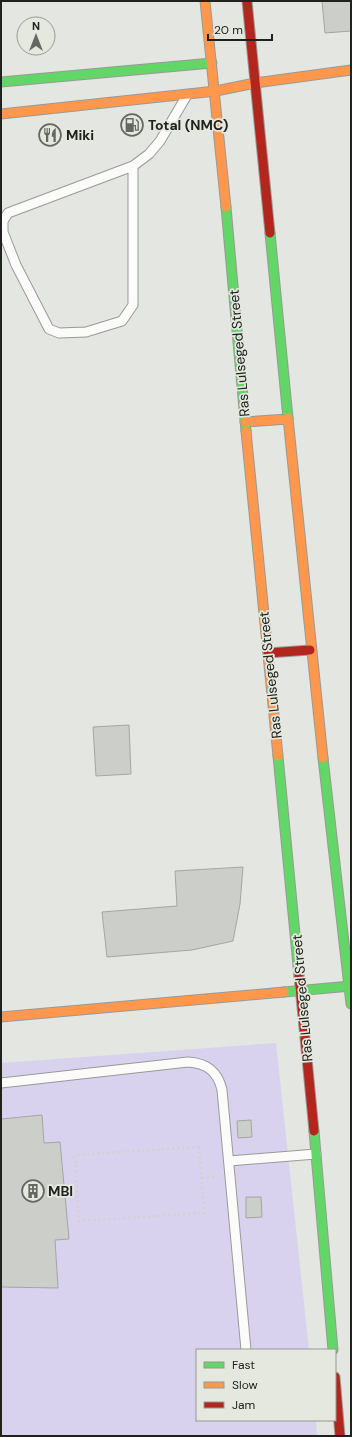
<svg xmlns="http://www.w3.org/2000/svg" width="352" height="1437" font-family="'DM Sans',sans-serif">
<style>
.green{fill:#d8d2ef}
.building{fill:#cccec9;stroke:#a4a6a2}
.lines{fill:none;stroke-linecap:round;stroke-linejoin:round}
.lane-casing{stroke:#999a97;stroke-width:11}
.fast-casing{stroke:#999a97;stroke-width:11}
.slow-casing{stroke:#999a97;stroke-width:11}
.jam-casing{stroke:#999a97;stroke-width:11}
.path{stroke:#d1d2d0;stroke-width:2.5;stroke-dasharray:2 3;stroke-linecap:butt}
.lane{stroke:#fbfbfa;stroke-width:9}
.fast{stroke:#63d668;stroke-width:9}
.slow{stroke:#ff974d;stroke-width:9}
.jam{stroke:#b3261e;stroke-width:9}
.labels{text-anchor:middle;dominant-baseline:central;stroke-width:3.5;stroke-linejoin:round;paint-order:stroke}
.poi-label{font-size:14px;font-weight:bold;fill:#20221e;stroke:#e5e8df;text-anchor:start}
.street-label{font-size:14px;fill:#20221e;stroke:#e5e8df}
</style>
<rect width="100%" height="100%" fill="#e4e6e1"/>
<path class="green" d="M276 1043 309 1350H197V1420H316L317 1436H1V1063Z"/>
<g class="building">
<path d="M322 1H351V31L325 33Z"/>
<path d="M129 725 131 774 96 776 93 727Z"/>
<path d="M243 867 240 904 233 941 192 950 107 957 102 912 177 906 175 871Z"/>
<path d="M42 1115 44 1143 60 1142 69 1239 55 1240 58 1288 1 1287V1119Z"/>
<path d="M251 1120 252 1137 238 1138 237 1121Z"/>
<path d="M246 1197H261L262 1217 246 1218Z"/>
</g>
<g class="lines">
<g class="lane-casing">
<g id="lane">
<path d="M133 166V305L122 321 86 332 59 333 49 329 16 265 3 232V221L8 213 133 166 149 154 160 141 187 95"/>
<path d="M1 1083 188 1062C207 1063 218 1072 222 1090L246 1350"/>
<path d="M229 1161 316 1154"/>
</g>
</g>
<g class="fast-casing">
<g id="fast">
<path d="M1 82 212 63"/>
<path d="M226 207 246 431"/>
<path d="M270 233 288 418"/>
<path d="M278 756 299 976"/>
<path d="M323 758 351 1004"/>
<path d="M284 992 351 986"/>
<path d="M314 1131 333 1350"/>
</g>
</g>
<g class="slow-casing">
<g id="slow">
<path d="M205 1 226 207"/>
<path d="M1 114 216 91 255 83 351 70"/>
<path d="M288 418 323 758"/>
<path d="M245 422 288 419"/>
<path d="M246 431 278 756"/>
<path d="M1 1017 284 992"/>
</g>
</g>
<g class="jam-casing">
<g id="jam">
<path d="M247 1 270 233"/>
<path d="M268 653 310 650"/>
<path d="M299 976 314 1131"/>
<path d="M335 1377 340 1436"/>
</g>
</g>
<g class="path">
<path d="M199 1147 204 1213 79 1221 75 1155Z"/>
<path d="M202 1178 215 1177"/>
</g>
<use href="#lane" class="lane"/>
<use href="#fast" class="fast"/>
<use href="#slow" class="slow"/>
<use href="#jam" class="jam"/>
</g>
<defs>
<g id="fuel-ring" transform="scale(1.15)"><circle r="9.5" fill="#e5e8df" stroke="#656762" stroke-width="1.5"/><path d="M-5.5-6h7V0h2V4h1.3V-2.5L3-4.5l.8-.8L6-3V5H2.5V1h-1V6h-7ZM-4.2-4.7v3.2H.2V-4.7Z" fill="#656762"/></g>
<g id="restaurant-ring" transform="scale(1.15)"><circle r="9.5" fill="#e5e8df" stroke="#656762" stroke-width="1.5"/><path d="M-5-6h1v4h1v-4h1v4h1v-4h1v5L-1.5 .5V6h-2V.5L-5-1ZM5-6V6H3V1.5H1.5Q1.5-4 5-6Z" fill="#656762"/></g>
<g id="building-ring" transform="scale(1.15)"><circle r="9.5" fill="#e5e8df" stroke="#656762" stroke-width="1.5"/><path d="M-4-6H4V6H1V3H-1V6H-4ZM-2.5-4.3h1.7v1.8h-1.7ZM.8-4.3h1.7v1.8H.8ZM-2.5-1h1.7V.8h-1.7ZM.8-1h1.7V.8H.8Z" fill="#656762"/></g>
</defs>
<g fill-rule="evenodd">
<use href="#fuel-ring" x="132" y="125"/>
<use href="#restaurant-ring" x="50" y="135"/>
<use href="#building-ring" x="33" y="1191"/>
</g>
<g class="labels">
<g class="poi-label">
<text x="148" y="125">Total (NMC)</text>
<text x="66" y="135">Miki</text>
<text x="48" y="1191">MBI</text>
</g>
<g class="street-label">
<text transform="translate(239 353) rotate(-95)">Ras Lulseged Street</text>
<text transform="translate(270 675) rotate(-96)">Ras Lulseged Street</text>
<text transform="translate(302 998) rotate(-95)">Ras Lulseged Street</text>
</g>
</g>
<rect width="352" height="1437" fill="none" stroke="#20221e" stroke-width="4"/>
<rect x="196" y="1349" width="140" height="72" fill="#e5e8df" stroke="#969992"/>
<rect x="204" y="1362" width="20" height="6" fill="#63d668" stroke="#969992"/>
<text x="232" y="1369" font-size="12" fill="#20221e">Fast</text>
<rect x="204" y="1382" width="20" height="6" fill="#ff974d" stroke="#969992"/>
<text x="232" y="1389" font-size="12" fill="#20221e">Slow</text>
<rect x="204" y="1402" width="20" height="6" fill="#b3261e" stroke="#969992"/>
<text x="232" y="1409" font-size="12" fill="#20221e">Jam</text>
<g transform="translate(36 36)"><circle r="19" fill="#e5e8df" stroke="#969992"/>
<path d="M0-3L7 15L0 10L-7 15Z" fill="#656762"/>
<text y="-6" font-size="11" font-weight="bold" text-anchor="middle" fill="#20221e">N</text>
</g>
<path d="M208 34v6h64v-6" fill="none" stroke="#20221e" stroke-width="2"/>
<text x="214" y="34" font-size="12" fill="#20221e" stroke="#e5e8df" stroke-width="3" paint-order="stroke">20 m</text>
</svg>
